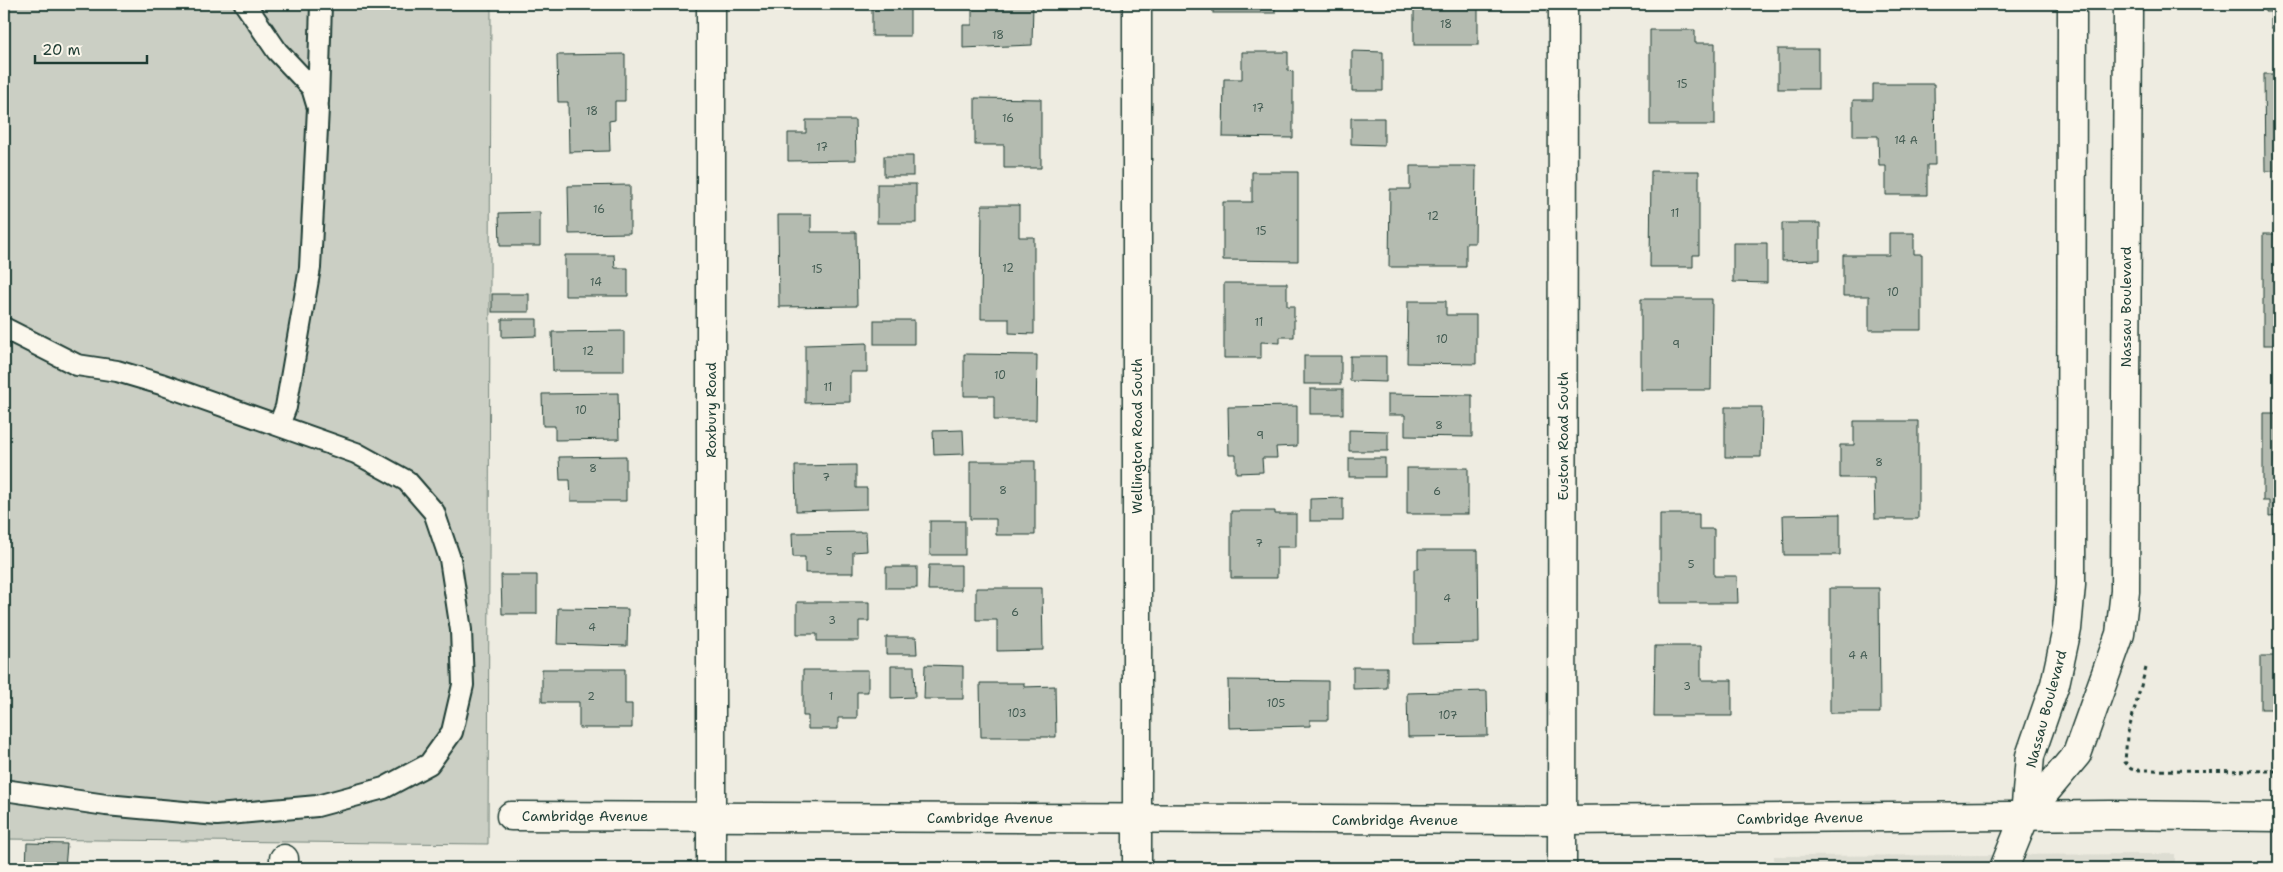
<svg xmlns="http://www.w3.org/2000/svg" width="2283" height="872" font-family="'Shantell Sans',sans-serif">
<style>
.built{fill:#ddddd2}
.green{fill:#cbcfc4;stroke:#75867c}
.building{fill:#b4bbb0;stroke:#1f3d34}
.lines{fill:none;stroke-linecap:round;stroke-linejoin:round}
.lane-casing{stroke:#1f3d34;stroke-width:24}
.street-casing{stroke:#1f3d34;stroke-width:31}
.secondary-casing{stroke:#1f3d34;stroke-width:31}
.path{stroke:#1f3d34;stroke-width:3;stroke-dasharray:4 4;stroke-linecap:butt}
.lane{stroke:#fbf7ec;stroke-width:20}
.street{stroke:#fbf7ec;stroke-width:28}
.secondary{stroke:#fbf7ec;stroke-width:28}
.labels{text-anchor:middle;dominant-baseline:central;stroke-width:5;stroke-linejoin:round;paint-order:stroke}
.number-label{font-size:11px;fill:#445c53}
.street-label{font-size:14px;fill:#1f3d34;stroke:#fbf7ec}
</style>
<rect width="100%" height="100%" fill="#eeece1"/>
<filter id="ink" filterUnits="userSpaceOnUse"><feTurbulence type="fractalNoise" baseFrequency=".02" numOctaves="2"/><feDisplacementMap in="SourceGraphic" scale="10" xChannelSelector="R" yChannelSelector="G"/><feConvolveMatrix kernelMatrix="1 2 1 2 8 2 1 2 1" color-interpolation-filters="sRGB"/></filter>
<g filter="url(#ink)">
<path class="built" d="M2175 854V868H1774V856Z"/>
<path class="green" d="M4 4H491L488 844 4 839Z"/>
<g class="building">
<rect x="872" y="4" width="38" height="32"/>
<path d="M972 4H1033L1032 45 963 48V25H972Z"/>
<rect x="1213" y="4" width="62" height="9"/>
<rect x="1414" y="4" width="64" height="41"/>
<path d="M2265 4H2279V28H2271V12H2265Z"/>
<path d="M1650 30H1695V43H1715V125H1650Z"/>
<rect x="1778" y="49" width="40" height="40"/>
<path d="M1352 51 1383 52V91H1352Z"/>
<path d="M1242 52H1288V71L1293 72V138L1223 137 1224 79H1242Z"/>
<path d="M625 54V101H615V120L609 121 610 151 569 152 568 102H558L557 55Z"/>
<path d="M2264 74H2279V171H2265Z"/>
<path d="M1873 84H1934L1935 165H1927V195H1886V166H1879L1878 136H1853V100H1873Z"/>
<path d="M975 98 1041 99V168H1004V145H975Z"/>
<path d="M1351 118H1384V145L1351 144Z"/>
<path d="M806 120H855L856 160 788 161V133H806Z"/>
<rect x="884" y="156" width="29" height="20"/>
<path d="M1410 166H1476L1475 243H1466V267H1389L1390 189H1410Z"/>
<path d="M1651 171H1699V255H1693V267H1650Z"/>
<path d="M1252 172H1298V261L1223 260V202H1252Z"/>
<rect x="877" y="184" width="39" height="39"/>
<path d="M630 185V233L569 234 568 186Z"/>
<path d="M982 205H1019V237H1034V334L1009 333V319H981Z"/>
<path d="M540 212V246H500L499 213Z"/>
<path d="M778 215H811V232H856L857 306 779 307Z"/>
<path d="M1782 223H1820V260L1782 261Z"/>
<path d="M1889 233H1914V254H1922V330H1869V296H1843V255H1889Z"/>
<rect x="2263" y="234" width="16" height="111"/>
<path d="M1733 243H1767V283L1733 282Z"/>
<path d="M565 255H614L615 268H628V296H565Z"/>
<path d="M1224 283H1287V306H1294V337H1280V343L1261 342V358H1224Z"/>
<rect x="492" y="294" width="37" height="18"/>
<path d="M1641 299H1712L1711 390H1641Z"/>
<path d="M1408 301H1446V315H1476V364L1407 363Z"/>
<path d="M502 319H537V336L502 337Z"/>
<rect x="874" y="320" width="40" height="24"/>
<path d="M624 331V371H553L552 332Z"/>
<path d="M867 343V372H850V402L805 403V345Z"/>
<path d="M964 354 1037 355 1036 420H994V396H964Z"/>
<rect x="1304" y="356" width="37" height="28"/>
<path d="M1350 356H1386V382L1350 381Z"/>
<rect x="1310" y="389" width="33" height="25"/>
<path d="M618 393 619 439 555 440V426H543L542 394Z"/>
<path d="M1388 394 1472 395V437L1405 436V415H1388Z"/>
<path d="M1297 406V446L1276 447 1277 458H1262L1263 472 1236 473V455H1229L1228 407Z"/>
<path d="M1725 407H1762L1761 457H1725Z"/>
<path d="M2263 413H2279V515L2269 516V501H2263Z"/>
<path d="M1854 421H1918V519H1875L1874 478H1840V445H1854Z"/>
<path d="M963 430 964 454 934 455 933 431Z"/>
<path d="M1349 430 1388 431V451H1349Z"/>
<path d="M626 456V501H571L570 480H560L559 457Z"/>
<rect x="1349" y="458" width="36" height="19"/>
<path d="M970 461H1035V535H996V519H970Z"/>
<path d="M856 465V488H867V509L796 511 795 466Z"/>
<rect x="1407" y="468" width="61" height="46"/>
<path d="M1343 498V521H1310V499Z"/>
<path d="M1231 511H1275V514H1296V547H1277V578H1231Z"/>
<path d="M1660 514H1699V529H1714V576H1737L1738 603H1660Z"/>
<path d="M1840 514V555H1784L1783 515Z"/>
<rect x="930" y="521" width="35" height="34"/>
<path d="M866 532 867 551 853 552V573H805V557H793L792 533Z"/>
<path d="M1418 550H1478L1479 643 1414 644V569H1418Z"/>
<path d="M929 565H961V590H928Z"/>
<rect x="886" y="567" width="31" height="21"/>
<path d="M501 575H537V614H502Z"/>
<path d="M976 588H1042L1043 650 997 651V620H976Z"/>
<path d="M1830 588H1879L1880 713H1830Z"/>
<path d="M797 602H869V621H859V641H817V634H797Z"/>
<path d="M558 608 628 609 627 646 557 644Z"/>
<path d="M886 637H916L917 654H886Z"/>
<path d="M1655 646H1701V680H1732V716H1654Z"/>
<rect x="2261" y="656" width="18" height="53"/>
<path d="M925 665 963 666V699H924Z"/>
<path d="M891 666H914L915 697 891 698Z"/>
<path d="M1353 667H1387V688L1353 689Z"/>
<path d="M542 669H625V704H632V728H579V702H542Z"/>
<path d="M803 670H868V692H857V718H838V729H808V716H803Z"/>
<path d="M1228 680 1328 681V720H1310V726L1229 728Z"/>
<path d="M980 683H1024V687L1055 686 1056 737H981Z"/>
<path d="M1487 691 1488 736 1408 737 1407 693Z"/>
<path d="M27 843 67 844 65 868H26Z"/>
</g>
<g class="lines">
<g class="lane-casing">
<g id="lane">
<path d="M245 4 277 51 312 88 318 108 310 268 286 407 279 425"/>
<path d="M318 102 321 4"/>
<path d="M4 328 77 365 117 371 161 384 356 453 407 481 434 512 450 559 461 630 463 685 452 732 429 764 384 788 317 806 217 815 106 805 4 790"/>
</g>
</g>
<g class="street-casing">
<g id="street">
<path d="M1137 4V868"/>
<path d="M511 816 1563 820 2112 815 2279 817"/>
<path d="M284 868V859"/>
<path d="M711 868V4"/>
<path d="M1562 868 1563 4"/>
</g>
</g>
<g class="secondary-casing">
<g id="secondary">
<path d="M2025 816 2077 754 2120 634 2125 591 2128 4"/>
<path d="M2004 868 2025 816 2030 756 2055 684 2067 629 2071 585 2072 4"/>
</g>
</g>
<path class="path" d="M2146 668 2127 736 2125 762 2131 769 2138 770 2279 771"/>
<use href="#lane" class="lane"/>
<use href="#street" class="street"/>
<use href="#secondary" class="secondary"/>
</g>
</g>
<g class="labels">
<g class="number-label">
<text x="1446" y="24">18</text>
<text x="998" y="35">18</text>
<text x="1682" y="84">15</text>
<text x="1258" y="108">17</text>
<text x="592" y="111">18</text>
<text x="1008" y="118">16</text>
<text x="1906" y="140">14 A</text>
<text x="822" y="147">17</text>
<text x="599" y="209">16</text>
<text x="1675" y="213">11</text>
<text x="1433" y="216">12</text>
<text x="1261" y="231">15</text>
<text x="1008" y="268">12</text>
<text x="817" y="269">15</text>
<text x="596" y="282">14</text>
<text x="1893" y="292">10</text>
<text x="1259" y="322">11</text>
<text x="1442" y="339">10</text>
<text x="1676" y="344">9</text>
<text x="588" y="351">12</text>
<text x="1000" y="375">10</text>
<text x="828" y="387">11</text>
<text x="581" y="410">10</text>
<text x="1439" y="425">8</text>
<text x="1260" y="435">9</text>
<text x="1879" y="462">8</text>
<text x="593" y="468">8</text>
<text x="826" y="477">7</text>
<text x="1003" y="490">8</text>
<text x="1437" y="491">6</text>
<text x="1259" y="543">7</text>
<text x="829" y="551">5</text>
<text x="1691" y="564">5</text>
<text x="1447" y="598">4</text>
<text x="1015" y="612">6</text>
<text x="832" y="620">3</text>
<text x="592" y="627">4</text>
<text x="1858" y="655">4 A</text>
<text x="1687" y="686">3</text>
<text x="591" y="696">2</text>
<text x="831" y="696">1</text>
<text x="1276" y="703">105</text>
<text x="1017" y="713">103</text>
<text x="1448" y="715">107</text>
</g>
<g class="street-label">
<text transform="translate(2126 307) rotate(-90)">Nassau Boulevard</text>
<text transform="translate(711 410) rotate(-90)">Roxbury Road</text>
<text transform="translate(1137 436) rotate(-90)">Wellington Road South</text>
<text transform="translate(1563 436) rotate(-90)">Euston Road South</text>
<text transform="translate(2046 709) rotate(-75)">Nassau Boulevard</text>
<text x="585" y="816">Cambridge Avenue</text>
<text x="990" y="818">Cambridge Avenue</text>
<text transform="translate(1800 818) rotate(-1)">Cambridge Avenue</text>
<text x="1395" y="820">Cambridge Avenue</text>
</g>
</g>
<rect width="2283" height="872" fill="none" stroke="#fbf7ec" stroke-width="20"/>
<rect x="10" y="10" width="2263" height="852" fill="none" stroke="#1f3d34" stroke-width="2" filter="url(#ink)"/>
<path d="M35 55v8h112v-8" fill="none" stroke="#1f3d34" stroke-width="2.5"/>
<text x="42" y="55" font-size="15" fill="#1f3d34" stroke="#fbf7ec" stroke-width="4" paint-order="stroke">20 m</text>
</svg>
